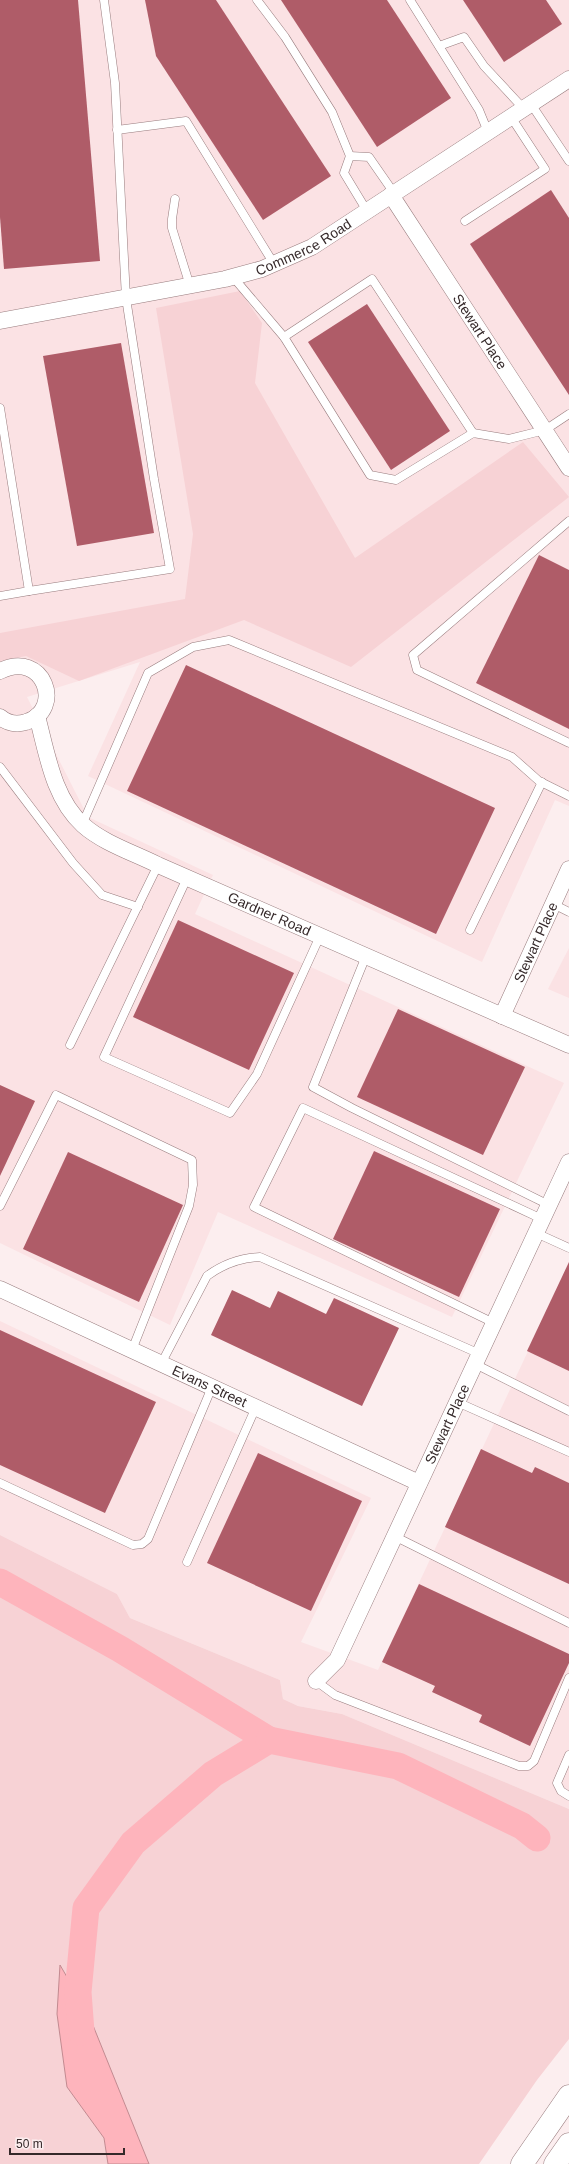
<svg xmlns="http://www.w3.org/2000/svg" width="569" height="2164" font-family="Arial,sans-serif">
<style>
.built{fill:#fbe2e4}
.green{fill:#f7d2d5}
.water{fill:#feb4bc;stroke:#c28a90}
.lines{fill:none;stroke-linecap:round;stroke-linejoin:round}
.river{stroke:#feb4bc;stroke-width:27}
.building{fill:#af5c68}
.lane-casing{stroke:#987c7e;stroke-width:9}
.street-casing{stroke:#987c7e;stroke-width:17}
.highway-casing{stroke:#987c7e;stroke-width:23}
.lane{stroke:#fff;stroke-width:8}
.street{stroke:#fff;stroke-width:16}
.highway{stroke:#fff;stroke-width:22}
.labels{text-anchor:middle;dominant-baseline:central;stroke-width:3;stroke-linejoin:round;paint-order:stroke}
.street-label{font-size:14px;fill:#35292a;stroke:#fceeef}
</style>
<rect width="100%" height="100%" fill="#fceeef"/>
<g class="built">
<path d="M0 0H569V806L555 800 482 962 88 776 140 662 27 697 88 817 213 875 195 914 564 1083 452 1317 218 1212 170 1325 0 1243Z"/>
<path d="M569 948V998L548 989Z"/>
<path d="M569 1264V1809L342 1714 298 1706 283 1699 280 1680 130 1618 117 1594 0 1535V1321L371 1498 301 1642 378 1670Z"/>
</g>
<g class="green">
<path d="M240 291 262 323 255 383 355 558 523 442 569 497 351 667 244 620 79 681 26 656 0 661V633L185 599 193 534 156 308Z"/>
<path d="M0 1535 117 1594 130 1618 280 1680 283 1699 298 1706 342 1714 569 1809V2039L537 2080 479 2164H149L88 2013 60 1965 67 2087 104 2138 108 2164H0Z"/>
</g>
<path class="water" d="M60 1965 88 2013 149 2164H108L104 2138 67 2087 57 2014Z"/>
<g class="lines">
<g class="river">
<path d="M0 1582 120 1649 269 1740 213 1774 133 1843 86 1908 78 1992 81 2032"/>
<path d="M269 1740 398 1766 522 1826 537 1838"/>
</g>
</g>
<g class="building">
<path d="M0 0H78L100 261 4 269 0 217Z"/>
<path d="M145 0H216L331 176 263 220 156 56Z"/>
<path d="M281 0H387L451 98 377 147Z"/>
<path d="M463 0H546L562 24 504 62Z"/>
<path d="M551 190 569 218V395L470 244Z"/>
<path d="M367 304 450 431 391 470 308 342Z"/>
<path d="M121 343 154 533 77 546 43 356Z"/>
<path d="M539 555 569 570V729L476 683Z"/>
<path d="M186 665 495 808 436 934 127 791Z"/>
<path d="M178 920 294 973 249 1070 133 1017Z"/>
<path d="M398 1009 525 1067 483 1155 357 1097Z"/>
<path d="M0 1085 35 1101 0 1176Z"/>
<path d="M374 1151 500 1209 459 1297 333 1239Z"/>
<path d="M68 1152 183 1205 139 1302 23 1249Z"/>
<path d="M569 1262V1371L527 1351Z"/>
<path d="M232 1290 270 1308 278 1291 326 1314 334 1298 399 1328 362 1406 211 1335Z"/>
<path d="M0 1330 156 1402 105 1513 0 1465Z"/>
<path d="M481 1449 532 1473 535 1467 569 1483V1584L445 1527Z"/>
<path d="M258 1453 362 1501 311 1611 207 1563Z"/>
<path d="M419 1584 569 1654V1663L530 1746 479 1722 482 1715 432 1692 435 1686 382 1662Z"/>
</g>
<g class="lines">
<g class="lane-casing">
<g id="lane">
<path d="M257 0 285 37 332 112 350 156"/>
<path d="M410 0 479 110 488 132"/>
<path d="M439 46 464 37 484 66 524 109"/>
<path d="M531 104 569 161"/>
<path d="M117 130 186 121 274 264"/>
<path d="M175 199 172 219V228L190 286"/>
<path d="M367 211 344 173 350 156 369 157 394 193"/>
<path d="M465 221 545 169 511 117"/>
<path d="M233 277 284 337 370 475 396 480 473 433 509 439 545 430 569 414"/>
<path d="M284 337 372 279 473 433"/>
<path d="M0 408 29 591 0 596"/>
<path d="M569 521 413 655 417 670 569 743"/>
<path d="M29 591 170 569 154 479 126 298 115 83 104 0"/>
<path d="M0 767 73 863 102 895 138 907"/>
<path d="M82 825 148 673 193 647 229 640 512 757 539 781 569 796"/>
<path d="M187 878 104 1057 230 1113 257 1074 320 936"/>
<path d="M553 904 569 912"/>
<path d="M470 930 542 782"/>
<path d="M366 956 313 1087 352 1108 549 1205"/>
<path d="M70 1045 158 865"/>
<path d="M0 1206 56 1095 192 1160 193 1185 189 1206 132 1350"/>
<path d="M536 1233 569 1248"/>
<path d="M494 1323 254 1207 303 1108 542 1219"/>
<path d="M161 1364 207 1276C223 1264 239 1258 260 1257L480 1354"/>
<path d="M475 1364 569 1411"/>
<path d="M457 1402 569 1452"/>
<path d="M0 1483 133 1545 142 1544 148 1539 212 1387"/>
<path d="M394 1536 569 1623"/>
<path d="M187 1562 256 1407"/>
<path d="M316 1681 335 1695 519 1766H528L534 1761 569 1678"/>
<path d="M569 1755 557 1783 561 1791 569 1796"/>
</g>
</g>
<g class="street-casing">
<g id="street">
<path id="s1" d="M391 195 569 468"/>
<path id="s2" d="M0 321 225 279 262 269 312 247 569 79"/>
<path d="M0 671C44 649 65 710 26 722 17 725 7 723 0 717"/>
<path id="s3" d="M37 716C47 753 53 798 83 825 103 843 134 853 158 865L569 1045"/>
<path id="s4" d="M502 1016 569 869"/>
<path id="s5" d="M0 1289 419 1483"/>
<path id="s6" d="M316 1681 337 1660 569 1162"/>
</g>
</g>
<g class="highway-casing">
<g id="highway">
<path d="M522 2164 569 2096"/>
<path d="M555 2164 569 2144"/>
</g>
</g>
<use href="#lane" class="lane"/>
<use href="#street" class="street"/>
<use href="#highway" class="highway"/>
</g>
<g class="labels">
<g class="street-label">
<text stroke="none"><textPath href="#s2" startOffset="314">Commerce Road</textPath></text>
<text stroke="none"><textPath href="#s1" startOffset="163">Stewart Place</textPath></text>
<text stroke="none"><textPath href="#s3" startOffset="327">Gardner Road</textPath></text>
<text stroke="none"><textPath href="#s4" startOffset="81">Stewart Place</textPath></text>
<text stroke="none"><textPath href="#s5" startOffset="231">Evans Street</textPath></text>
<text stroke="none"><textPath href="#s6" startOffset="290">Stewart Place</textPath></text>
</g>
</g>
<path d="M10 2148v6h114v-6" fill="none" stroke="#35292a" stroke-width="2"/>
<text x="16" y="2148" font-size="12" fill="#35292a" stroke="#fceeef" stroke-width="3" paint-order="stroke">50 m</text>
</svg>
